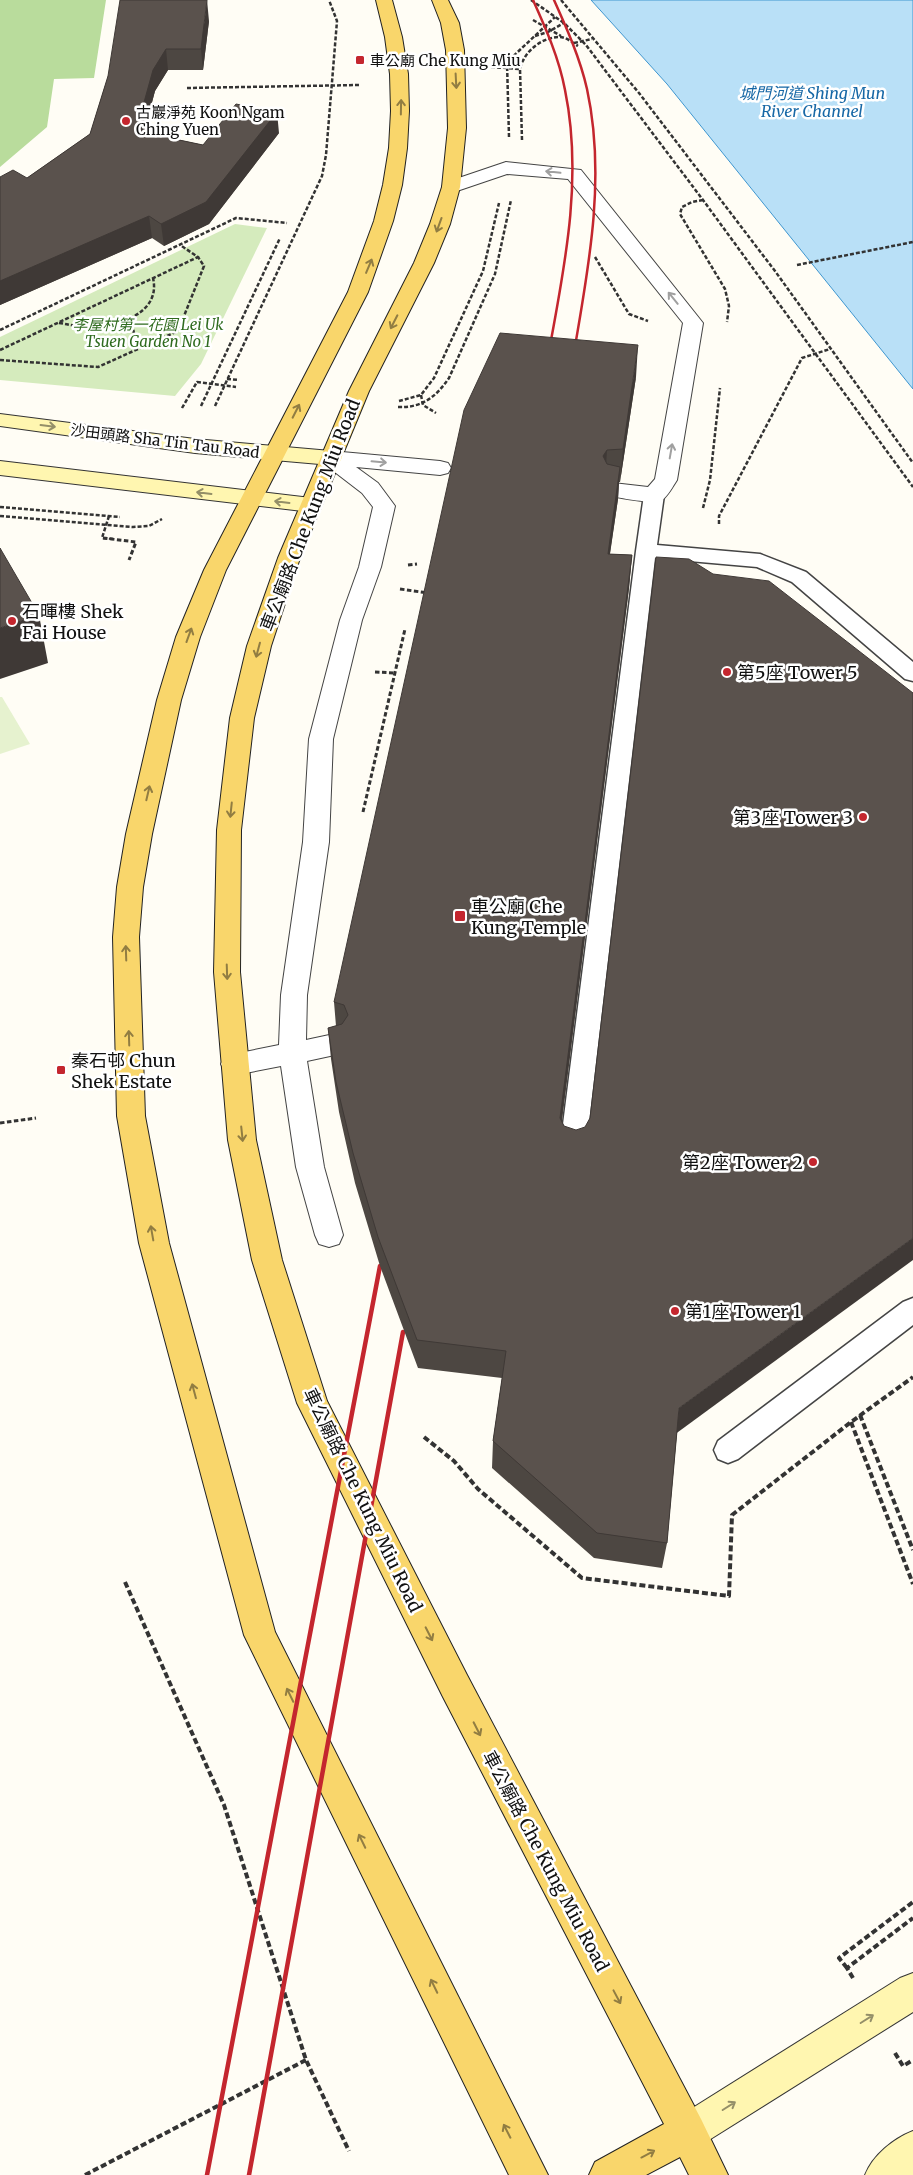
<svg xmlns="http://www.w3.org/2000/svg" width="913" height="2175" font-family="Merriweather,'Noto Sans TC',serif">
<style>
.green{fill:#d5ebbd}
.forest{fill:#b9dc9c}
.pitch{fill:#e6f2cf}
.water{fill:#b9e0f7;stroke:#3f96cf}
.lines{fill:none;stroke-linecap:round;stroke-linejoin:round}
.lane-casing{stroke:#444;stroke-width:3}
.street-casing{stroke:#444;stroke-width:2}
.secondary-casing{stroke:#333;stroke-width:2}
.primary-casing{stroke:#222;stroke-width:2}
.path-far2{stroke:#333;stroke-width:2.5;stroke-dasharray:4 2;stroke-linecap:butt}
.path-far1{stroke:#333;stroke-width:3;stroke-dasharray:4.5 2.5;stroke-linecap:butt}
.path{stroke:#333;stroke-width:4;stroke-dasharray:6 3;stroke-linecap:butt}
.lane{fill:#fff;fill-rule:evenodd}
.street{fill:#fff;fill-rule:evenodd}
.secondary{fill:#fff6b0;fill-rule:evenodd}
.primary{fill:#f9d66b;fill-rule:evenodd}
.rail-far1{stroke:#c4262e;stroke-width:2.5}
.rail{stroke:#c4262e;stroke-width:4.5}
.wall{fill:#4d4742}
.shaded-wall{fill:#3f3936}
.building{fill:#5a524d;stroke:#3f3936}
.oneway{stroke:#917d42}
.oneway2{stroke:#a0a0a0}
.oneway3{stroke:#948f68}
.poi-dot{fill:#c4262e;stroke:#fff;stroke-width:2}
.labels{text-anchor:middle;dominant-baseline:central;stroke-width:5;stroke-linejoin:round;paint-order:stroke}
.far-poi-label{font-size:15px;fill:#111;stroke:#fff;text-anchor:start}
.far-park-label{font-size:15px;font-style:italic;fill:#2f6b1f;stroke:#fff}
.far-street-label{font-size:15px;fill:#111;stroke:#fff}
.far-water-label{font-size:16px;font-style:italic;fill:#1768a6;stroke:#fff}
.street-label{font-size:18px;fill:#111;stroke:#fff}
.poi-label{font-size:18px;fill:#111;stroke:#fff;text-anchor:start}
</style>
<rect width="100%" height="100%" fill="#fffdf5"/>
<path class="green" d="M235 224 267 228 201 364 175 396 0 380V337Z"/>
<path class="forest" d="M0 0H106L94 78 54 79 47 127 0 167Z"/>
<path class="pitch" d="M0 697H2L30 744 0 754Z"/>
<path class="water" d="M591 0H913V389L667 84Z"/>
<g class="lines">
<g class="lane-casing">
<g id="lane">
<path d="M654 489 661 491 664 495 657 545 760 554 806 572 913 662V681L905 679 792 582 757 567 655 558 586 1148 582 1155 573 1158 564 1155 560 1148 636 551 644 495 647 491Z"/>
<path d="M913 1298V1325L738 1459 728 1463 718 1459 714 1450 718 1441 903 1302Z"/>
</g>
</g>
<g class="street-casing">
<g id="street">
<path d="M506 162 581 170 703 323 677 480C673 486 668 496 662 500 654 505 616 497 605 495L602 490 605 485 613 483 648 487 655 479 683 323 568 179 507 174 451 193 444 191 442 187 444 183Z"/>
<path d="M331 451 440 461 448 463 451 468 448 473 440 475 356 467 378 483 395 506 381 567 362 620 333 739 329 842 307 995 306 1040 334 1034 344 1037 348 1045 344 1053 307 1061 324 1167 343 1235 339 1244 329 1247 319 1244 315 1235 296 1167 281 1066 235 1075 225 1072 221 1064 225 1056 279 1045 281 995 303 842 309 739 340 620 359 567 373 507 362 493 323 463 320 458 323 453Z"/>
</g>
</g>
<g class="secondary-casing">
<g id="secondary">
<path d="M0 414 195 439 331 451 339 453 342 458 339 463 331 465 195 453 0 426Z"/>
<path d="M0 461 311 498 319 500 322 505 319 510 311 512 0 475Z"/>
<path d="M913 1973V2012L701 2145 688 2151 675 2145 669 2132 675 2119 900 1978Z"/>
<path d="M913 2131V2175H865C873 2155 893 2139 913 2131Z"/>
</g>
</g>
<g class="primary-casing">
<g id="primary">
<path d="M376 0H392L402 37 408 74 409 111 407 148 402 185 393 221 368 292 226 570 200 637 181 700 152 834 143 887 139 937 145 1116 169 1243 275 1632 548 2175H509L244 1635 139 1243 117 1116 113 937 117 887 126 834 157 700 176 637 204 570 348 292 374 221 383 185 389 148 391 111 390 74 385 37Z"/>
<path d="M432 0H448L459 23 464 50 466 128 460 187 450 224 434 263 369 391 300 558 271 646 254 718 241 830 240 972 256 1140 282 1260 327 1401 467 1675 701 2119 728 2175H689L680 2157 646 2175H589L595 2162 664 2124 443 1697 297 1403 252 1260 228 1140 214 972 217 830 230 718 247 646 278 558 349 391 414 263 430 224 442 187 448 128 446 50 441 23Z"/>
</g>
</g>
<g class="path-far2">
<path d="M531 0 564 23 586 45 703 200 913 487"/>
<path d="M561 0 639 93 775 271 913 463"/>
<path d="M533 20 561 36"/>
<path d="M535 36 548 32 564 23"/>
<path d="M574 43 592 39"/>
<path d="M491 67 520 69"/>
<path d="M187 88 359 85"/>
<path d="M509 137 507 62 555 17"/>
<path d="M522 140 520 69C524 51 542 37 560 37 566 37 573 43 578 46"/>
<path d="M703 200 692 202 682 207 680 214 725 289 729 306 727 322"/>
<path d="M595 257 629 314 648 321"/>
<path d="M797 265 913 242"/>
<path d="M131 318 137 349"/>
<path d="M59 323C67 324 74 326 82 327 111 329 162 316 153 278"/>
<path d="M0 330 236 218 287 223"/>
<path d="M0 350 198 257 180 245"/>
<path d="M0 360 98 367 178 331 204 266 198 257"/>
<path d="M227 379 239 380"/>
<path d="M421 395 423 405 436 413"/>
<path d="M399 401 421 395 434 378 483 271 499 203"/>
<path d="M201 406 280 238"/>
<path d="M215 406 322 176 326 155 337 21 329 0"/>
<path d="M398 407C422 408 436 397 449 378L495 274 511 200"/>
<path d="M182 408 197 382 236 387"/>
<path d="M0 507 120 517"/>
<path d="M703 508 710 480 720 388"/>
<path d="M0 516 133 527 149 526 162 519"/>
<path d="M109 516 102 538 113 539"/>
<path d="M719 524V516L802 358 830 349"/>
</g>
<g class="path-far1">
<path d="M103 538 136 542 129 560"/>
<path d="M408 565 417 564"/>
<path d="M400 589 428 593"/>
<path d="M375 672 395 673"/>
<path d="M363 812 405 629"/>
<path d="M0 1123 36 1118"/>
</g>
<g class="path">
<path d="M860 1415 913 1550"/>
<path d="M851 1422 913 1584"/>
<path d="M424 1437 454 1461 478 1489 582 1578 729 1596 732 1515 851 1422 913 1377"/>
<path d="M125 1582 224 1805 306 2060 349 2151"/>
<path d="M847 1968 839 1958 913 1902"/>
<path d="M853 1978 847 1968 913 1918"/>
<path d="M895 2053 903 2066 913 2060"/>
<path d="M85 2175 306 2060"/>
</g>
<use href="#lane" class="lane"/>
<use href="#street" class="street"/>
<use href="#secondary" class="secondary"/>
<use href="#primary" class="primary"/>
<g class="rail-far1">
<path d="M533 0C546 29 559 58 565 90 583 177 565 265 549 351"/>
<path d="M554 0C567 29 580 58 587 89 606 176 589 266 574 352"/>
</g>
<g class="rail">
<path d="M207 2175 380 1266"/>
<path d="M249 2175 403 1332"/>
</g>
</g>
<g class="wall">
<path d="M209 21 203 70H168L155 91 144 132 203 145 279 133 209 224 164 246 152 238 0 305V177L27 178 90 134 108 76Z"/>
<path d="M636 377 620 482H619L618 499 610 554 632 555 629 588 562 1121 677 1433 667 1543 662 1568 594 1558 492 1468 493 1441 502 1378 418 1368 380 1266 355 1183 339 1112 331 1059 328 1028 336 1026 334 1002Z"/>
</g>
<g class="shaded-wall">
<path d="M207 0 209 21 203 70 201 49Z"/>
<path d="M166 49 168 70 155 91 139 152 136 131 153 70Z"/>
<path d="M277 112 279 133 209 224 164 246 161 224Z"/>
<path d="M149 216 152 238 0 305V281Z"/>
<path d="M638 345 636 377 620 482 623 449Z"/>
<path d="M607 450 605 483 603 456Z"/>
<path d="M620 467 618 499 605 586 608 554Z"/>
<path d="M632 555 629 588 558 1148 560 1118Z"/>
<path d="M39 615 48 663 0 679V628Z"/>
<path d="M913 1238V1260L674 1435 679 1408Z"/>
</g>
<g class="building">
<path d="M120 0H207L201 49H166L153 70 136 131 203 145 236 104 277 112 206 202 161 224 149 216 0 281V177L13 170 27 178 90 134 108 76Z"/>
<path d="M500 333 638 345 623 449 607 450 603 456 607 464 620 467 608 554 632 555 560 1118 564 1126 576 1130 585 1127 590 1118 656 557 689 559 713 574 769 581 913 693V1238L679 1408 667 1543 597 1533 493 1441 506 1351 417 1340 378 1237 353 1153 336 1082 328 1028 342 1024 348 1015 344 1005 334 1002 464 410Z"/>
<path d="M0 548 39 615 0 628Z"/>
</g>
<defs><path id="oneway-shaft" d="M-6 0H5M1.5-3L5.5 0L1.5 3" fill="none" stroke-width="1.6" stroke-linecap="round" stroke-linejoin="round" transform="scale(1.25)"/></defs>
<g class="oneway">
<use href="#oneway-shaft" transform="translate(456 81) rotate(87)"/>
<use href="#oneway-shaft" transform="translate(401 107) rotate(-89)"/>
<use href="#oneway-shaft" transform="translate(439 225) rotate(110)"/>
<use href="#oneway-shaft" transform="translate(369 266) rotate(-67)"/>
<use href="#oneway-shaft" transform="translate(394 322) rotate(117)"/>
<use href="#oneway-shaft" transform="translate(296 411) rotate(-63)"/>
<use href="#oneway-shaft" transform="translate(189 635) rotate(-70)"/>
<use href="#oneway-shaft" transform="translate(258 650) rotate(105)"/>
<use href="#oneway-shaft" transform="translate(148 793) rotate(-77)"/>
<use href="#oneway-shaft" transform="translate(231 810) rotate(96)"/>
<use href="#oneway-shaft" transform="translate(126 953) rotate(-92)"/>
<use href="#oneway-shaft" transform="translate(227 972) rotate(88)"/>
<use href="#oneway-shaft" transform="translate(129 1038) rotate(-92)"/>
<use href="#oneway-shaft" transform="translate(242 1134) rotate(84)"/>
<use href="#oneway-shaft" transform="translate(152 1233) rotate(-100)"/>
<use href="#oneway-shaft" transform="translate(194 1391) rotate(-105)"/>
<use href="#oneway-shaft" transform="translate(429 1634) rotate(63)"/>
<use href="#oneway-shaft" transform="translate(290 1695) rotate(-116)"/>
<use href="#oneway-shaft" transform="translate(477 1729) rotate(63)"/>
<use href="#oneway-shaft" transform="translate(362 1841) rotate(-116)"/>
<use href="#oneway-shaft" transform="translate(434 1986) rotate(-116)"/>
<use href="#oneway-shaft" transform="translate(617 1997) rotate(62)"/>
<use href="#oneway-shaft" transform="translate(507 2131) rotate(-117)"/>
<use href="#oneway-shaft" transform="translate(648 2154) rotate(-28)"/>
</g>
<g class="oneway2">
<use href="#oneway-shaft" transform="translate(553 172) rotate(-174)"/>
<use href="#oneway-shaft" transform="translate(673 298) rotate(-129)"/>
<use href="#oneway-shaft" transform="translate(671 451) rotate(-80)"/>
<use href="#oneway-shaft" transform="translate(379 462) rotate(5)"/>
</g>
<g class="oneway3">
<use href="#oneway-shaft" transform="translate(48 426) rotate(7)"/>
<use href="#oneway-shaft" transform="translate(204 493) rotate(-173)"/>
<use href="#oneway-shaft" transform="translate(282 502) rotate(-173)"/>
<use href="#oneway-shaft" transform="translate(867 2019) rotate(-32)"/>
<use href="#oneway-shaft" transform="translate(729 2106) rotate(-32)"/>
</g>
<g class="poi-dot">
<rect x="355" y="55" width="10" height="10" rx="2.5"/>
<circle cx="126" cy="121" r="5"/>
<circle cx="12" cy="621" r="5"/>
<circle cx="727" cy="672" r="5"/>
<circle cx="863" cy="817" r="5"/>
<rect x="454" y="910" width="12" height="12" rx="2.5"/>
<rect x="56" y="1065" width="10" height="10" rx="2.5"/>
<circle cx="813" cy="1162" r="5"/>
<circle cx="675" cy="1311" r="5"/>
</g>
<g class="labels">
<g class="far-poi-label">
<text x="370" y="60">車公廟 Che Kung Miu</text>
<text x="136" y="112">古巖淨苑 Koon Ngam<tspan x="136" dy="17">Ching Yuen</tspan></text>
</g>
<g class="far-park-label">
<text x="148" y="324">李屋村第一花園 Lei Uk<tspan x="148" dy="17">Tsuen Garden No 1</tspan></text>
</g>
<g class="far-street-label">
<text transform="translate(165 441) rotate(7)">沙田頭路 Sha Tin Tau Road</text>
</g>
<g class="far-water-label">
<text x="812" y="93">城門河道 Shing Mun<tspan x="812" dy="18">River Channel</tspan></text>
</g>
<g class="street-label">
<text transform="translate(310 515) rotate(-69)">車公廟路 Che Kung Miu Road</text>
<text transform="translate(363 1500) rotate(64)">車公廟路 Che Kung Miu Road</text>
<text transform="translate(546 1861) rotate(62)">車公廟路 Che Kung Miu Road</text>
</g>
<g class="poi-label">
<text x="22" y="611">石暉樓 Shek<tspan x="22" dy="21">Fai House</tspan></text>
<text x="737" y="672">第5座 Tower 5</text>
<text x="853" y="817" text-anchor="end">第3座 Tower 3</text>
<text x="471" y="906">車公廟 Che<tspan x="471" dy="21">Kung Temple</tspan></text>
<text x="71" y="1060">秦石邨 Chun<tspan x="71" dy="21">Shek Estate</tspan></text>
<text x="803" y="1162" text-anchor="end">第2座 Tower 2</text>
<text x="685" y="1311">第1座 Tower 1</text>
</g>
</g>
</svg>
